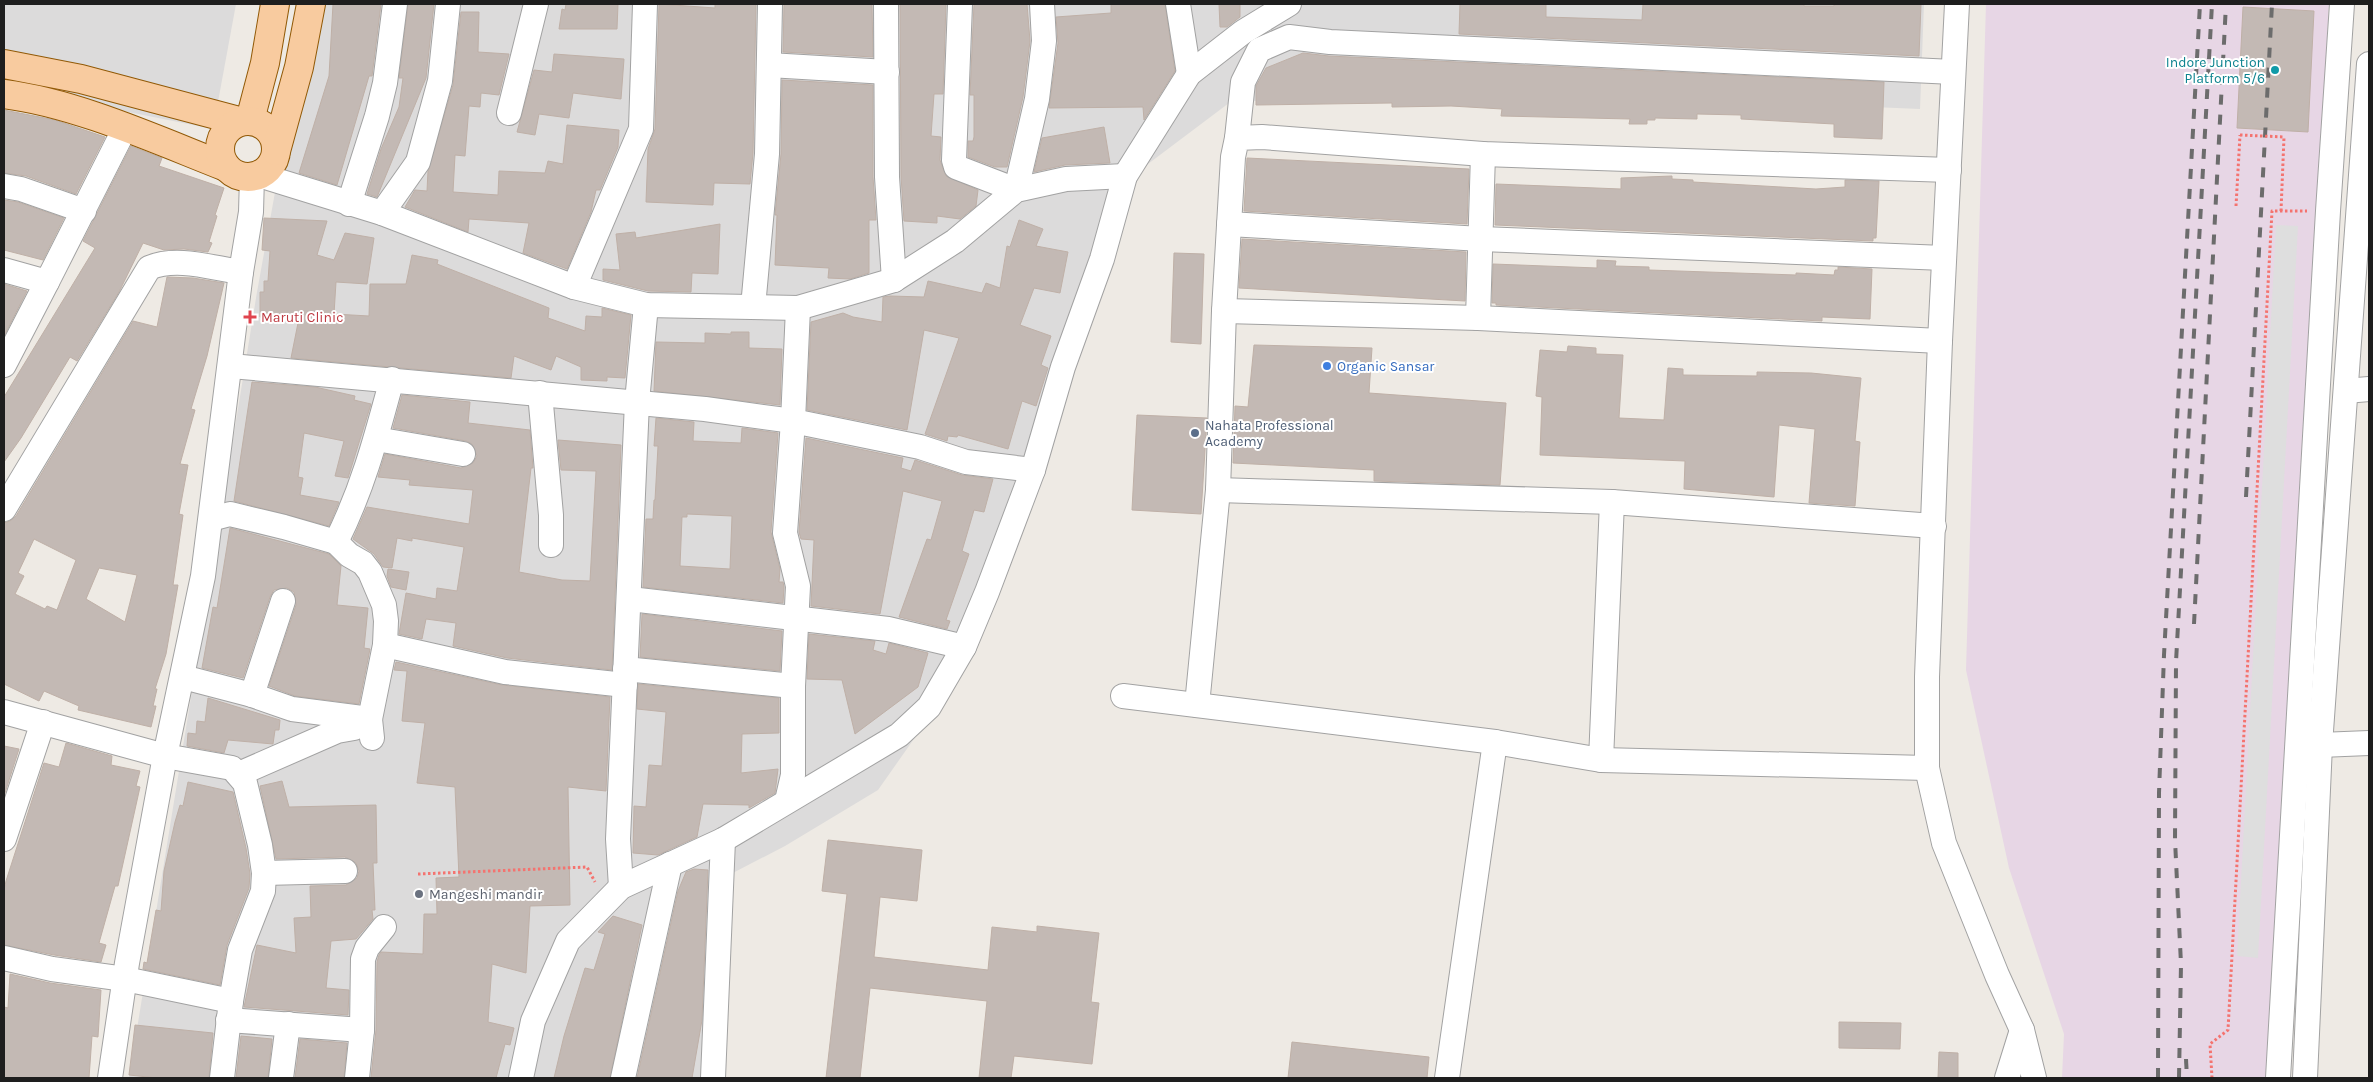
<svg xmlns="http://www.w3.org/2000/svg" width="2373" height="1082" font-family="Karla,sans-serif">
<style>
.residential{fill:#dcdbdb}
.industrial{fill:#e7d6e5}
.parking{fill:#dedede}
.building{fill:#c3b9b4;stroke:#bfb0a7;fill-rule:evenodd}
.lines{fill:none;stroke-linecap:round;stroke-linejoin:round}
.minor-casing{stroke:#a2a2a2;stroke-width:26}
.major-casing{stroke:#915906;stroke-width:30}
.path{stroke:#f4736f;stroke-width:3;stroke-dasharray:2.5 2.5;stroke-linecap:butt}
.minor{stroke:#fff;stroke-width:24}
.major{stroke:#f8cb9f;stroke-width:28}
.rail{stroke:#6c6c6c;stroke-width:4;stroke-dasharray:10 10;stroke-linecap:butt}
.path-bridge{stroke:#f4736f;stroke-width:3;stroke-dasharray:2.5 2.5;stroke-linecap:butt}
.culture-dot{fill:#0f9aa8;stroke:#fff;stroke-width:2}
.health-dot{fill:#e0444e;stroke:#fff;stroke-width:2}
.shop-dot{fill:#3f7fe0;stroke:#fff;stroke-width:2}
.service-dot{fill:#5c6f8a;stroke:#fff;stroke-width:2}
.worship-dot{fill:#6b7280;stroke:#fff;stroke-width:2}
.labels{text-anchor:middle;dominant-baseline:central;stroke-width:4;stroke-linejoin:round;paint-order:stroke}
.culture-label{font-size:14px;fill:#0d838f;stroke:#fff;text-anchor:end}
.health-label{font-size:14px;fill:#be3a42;stroke:#fff;text-anchor:start}
.shop-label{font-size:14px;fill:#366cbe;stroke:#fff;text-anchor:start}
.service-label{font-size:14px;fill:#4e5e75;stroke:#fff;text-anchor:start}
.worship-label{font-size:14px;fill:#5b616d;stroke:#fff;text-anchor:start}
</style>
<rect width="100%" height="100%" fill="#eeeae4"/>
<g class="residential">
<path d="M4 4H236L213 129 4 87Z"/>
<path d="M309 4H1924L1920 109 1424 88 1229 103 1136 173 954 682 878 790 785 846 727 876 709 1078H129L257 292Z"/>
</g>
<path class="industrial" d="M1986 4H2329L2268 1078H2062L2064 1034 2009 868 1966 670Z"/>
<path class="parking" d="M2276 225 2298 226 2258 958 2237 956Z"/>
<g class="building">
<path d="M333 4H381L372 76H369L337 185 299 173 329 76Z"/>
<path d="M408 4H434L426 78 377 197 367 194 381 149 399 107 403 78H399Z"/>
<path d="M566 4H618L617 29H559L562 9 565 10Z"/>
<path d="M659 4 715 8V4H756L753 153 750 184 714 183 713 205 646 202 648 149 655 129Z"/>
<path d="M784 4H872L873 57 783 52Z"/>
<path d="M900 4H946L943 94H934L931 136 941 137 940 160 946 176 978 190 976 206 960 219 937 216V223L904 221 901 176Z"/>
<path d="M974 4H1027L1030 41 1023 97 1007 167H995L968 157V141H973L974 137V95H970Z"/>
<path d="M1111 4H1165L1175 71 1144 120 1143 107 1049 108 1058 43 1056 17 1111 13Z"/>
<path d="M1219 4H1240V17L1227 27H1220Z"/>
<path d="M1460 4H1546V17L1642 20 1643 4H1804V6H1834V4H1921L1919 56 1459 34Z"/>
<path d="M2243 7 2314 11 2308 132 2237 128Z"/>
<path d="M461 12H479L478 52 509 54 499 95 481 93 480 107 469 106 465 156 455 155 453 192 498 195 499 171 545 173 548 161 563 164 567 125 619 130 618 147 600 190H596L591 212 567 269 523 253 529 223 469 219 468 232 405 207 415 190 427 191 428 171 453 85Z"/>
<path d="M1303 53 1329 56 1884 82 1882 139 1834 137V124L1741 119V115L1697 114V119L1655 118V120H1647V124H1629L1630 119 1501 116 1502 109 1451 106 1392 107V103L1256 105V86L1266 68Z"/>
<path d="M554 54 624 59 621 99 573 93 569 118 539 114 535 135 517 132 534 70 552 72Z"/>
<path d="M782 80 873 85V177L876 220H869V273L850 279 828 278 829 268 775 265 777 215H775L781 154Z"/>
<path d="M4 110 55 120 105 137 76 194 26 176 4 173Z"/>
<path d="M1104 127 1110 163 1065 165 1034 172 1042 138Z"/>
<path d="M131 146 162 158 159 166 224 188 215 215 217 216 209 242 212 243 208 252 184 249 164 250 143 243 119 292 77 361 70 357 21 438 4 462V397L95 248 83 241Z"/>
<path d="M1247 158 1469 169 1467 224 1244 211Z"/>
<path d="M1672 176V179L1693 180V182L1816 189 1845 187V180L1879 181 1876 238H1873V241L1495 225 1496 184 1621 189V178Z"/>
<path d="M4 200 18 202 64 218 43 260 4 250Z"/>
<path d="M264 218 327 221 317 255 334 260 345 233 374 238 367 284 336 282 334 314 369 316 370 284H406L412 255 438 260 437 264 549 308 548 318 585 331 586 316 602 317V308L631 315 625 378 607 377V381L581 380V367L556 356 551 370 514 356 511 378 291 358 299 318 260 317V292H264V281H268L270 251 262 250Z"/>
<path d="M1019 220 1043 229 1036 246 1068 252 1060 293 1034 288 1020 325 1051 336 1041 365 1048 368 1036 406 1022 401 1008 449 958 435 957 437 948 436 947 441 925 434 959 338 924 330 907 430 807 410 811 322 843 313 853 317 882 322 883 297 890 296 924 297 928 281 982 293 986 283 1000 288 1007 246 1010 247Z"/>
<path d="M720 224 718 274 692 273 691 292 648 291 603 280V269L620 270 616 234 635 232 636 238Z"/>
<path d="M1242 239 1466 252 1465 301 1239 288Z"/>
<path d="M1174 253 1204 254 1201 344 1171 342Z"/>
<path d="M1597 260 1616 261 1615 266 1649 267V270L1796 275V273L1834 275 1835 270H1838V267L1872 269 1870 319 1822 317V321L1496 305V303H1492L1493 264 1597 268Z"/>
<path d="M167 277 193 278 224 283 207 356 191 409 195 410 180 464 188 465 179 514 183 515 173 585H178L166 654 155 689H157L153 706H156L151 727 78 710 79 706 44 691 39 701 4 684V523L10 521 16 516 133 321 157 327ZM34 539 76 560 57 610 47 606 45 609 15 594 24 576 18 573ZM99 568 137 575 125 622 86 599Z"/>
<path d="M4 284 27 291 4 336Z"/>
<path d="M731 332H749V348L782 349 780 405 654 391 656 342 705 343V333L731 334Z"/>
<path d="M1254 345 1372 348 1369 393 1506 403 1500 485 1374 481V470L1233 463 1235 406 1248 407Z"/>
<path d="M1568 346 1596 348V354L1623 355 1619 418 1664 420 1668 368 1683 369V375L1757 376V372L1811 373 1861 378 1855 441 1860 442 1855 506 1809 503 1815 429 1779 425 1774 497 1684 489 1685 461 1540 455 1542 397 1536 396 1540 350 1567 352Z"/>
<path d="M252 382 315 387 355 396 354 400 371 404 348 478 335 476 344 441 304 433 298 477 303 478 300 495 339 502 329 526 234 501Z"/>
<path d="M402 395 470 402 468 423 530 430 533 468H531L519 572 562 580 590 581 596 471 561 470 558 440 621 445 612 670 507 658 453 646 456 623 426 619 422 639 399 634 406 593 436 599 437 588 457 591 464 547 412 538V541L397 538 392 568 383 567 374 554 353 539 367 507 469 524 473 490 409 485 410 480 378 477 385 454 461 468 473 463 477 456 472 444 466 441 393 428Z"/>
<path d="M1137 415 1207 418 1201 514 1132 510Z"/>
<path d="M656 418 694 422 693 441 741 443 742 428 778 433 771 532 780 569 779 582H783L784 587 783 603 643 587 646 519H653L654 500H655L658 446H654ZM687 514 732 516 730 569 680 566 682 517H687Z"/>
<path d="M806 438 903 458 901 468 911 471 915 460 962 475 993 479 984 512 974 510 962 551 969 554 946 620 950 621 947 629 899 617 927 539 931 540 942 501 903 491 880 614 811 606 814 540 801 539 799 532Z"/>
<path d="M230 528 329 554 341 566 337 605 368 608 364 648 370 649 359 704 295 696 269 686 296 605 294 592 287 588 274 590 270 597 243 678 202 668 213 607 217 608Z"/>
<path d="M388 569 409 572 406 590 391 587 387 576Z"/>
<path d="M642 614 782 631 780 671 640 657Z"/>
<path d="M809 634 875 641 873 650 886 654 889 643 928 653 918 687 855 734 842 680 807 679Z"/>
<path d="M396 662 502 685 610 697 606 791 568 787 570 905 530 906 526 973 492 964 488 1022 514 1028 510 1045 505 1044 496 1078H371L376 1030 377 962 379 955 381 952 423 954 424 914H437L436 878 459 877 455 787 417 783 425 723 402 721 407 671 394 670Z"/>
<path d="M638 684 779 698V733L742 734 741 773 778 769 775 793 749 808V805L703 804 697 837 658 855 633 853 634 806 646 807 649 765 662 766 666 712 637 709Z"/>
<path d="M208 698 280 720 279 730H275L273 744 228 740 224 753 187 746 188 733 196 734 197 721 205 722Z"/>
<path d="M66 743 112 756 111 765 140 771 136 786 140 787 118 886H115L99 943 106 945 101 962 54 955 4 945V890L6 881 44 763 59 767Z"/>
<path d="M4 746 19 749 4 796Z"/>
<path d="M282 781 289 807 376 805 377 863H373L375 910H372L373 919 356 939 331 941 326 988 349 990 348 1015 244 1007 257 945 296 953 294 918 311 917 310 886 346 885 357 878 359 871 356 863 345 857 276 859 260 786Z"/>
<path d="M188 782 233 792 246 848 250 874 249 888 227 945 220 985 143 969 144 962 147 963 156 910 161 911 164 871 175 822 180 805 183 806Z"/>
<path d="M828 840 922 850 917 901 880 897 874 957 988 970 992 927 1037 932V926L1099 933 1091 1002 1099 1003 1092 1064 1014 1056 1011 1078H979L987 1001 870 988 860 1078H826L847 894 822 891Z"/>
<path d="M694 869 708 870 702 1020 692 1078H637L678 891 686 872Z"/>
<path d="M613 916 642 925 610 1078H554L564 1036 585 968 594 970 605 934 598 932Z"/>
<path d="M10 974 50 983 101 990 98 1037 92 1036 89 1078H4V1007L8 1008Z"/>
<path d="M1839 1022 1901 1023 1900 1049 1839 1048Z"/>
<path d="M135 1025 213 1033 209 1078H157L129 1075Z"/>
<path d="M241 1036 272 1039 268 1078H236Z"/>
<path d="M300 1039 347 1043 344 1078H295Z"/>
<path d="M1292 1042 1429 1057 1427 1078H1288Z"/>
<path d="M1939 1052 1958 1053V1078H1938Z"/>
</g>
<g class="lines">
<g class="minor-casing">
<g id="minor">
<path d="M886 4 887 177 894 280"/>
<path d="M960 4 954 160 956 167 1016 190 1037 99 1044 41 1042 4"/>
<path d="M1178 4 1189 74"/>
<path d="M1957 4 1940 341 1927 677V768L1944 843 1997 975 2022 1030 2034 1078"/>
<path d="M769 65 887 72"/>
<path d="M509 113 536 4"/>
<path d="M1237 138 1243 82 1259 50 1289 37 1330 42 1953 72"/>
<path d="M259 175 382 213 574 287 646 305 798 308 894 280 955 241 1016 190 1066 179 1125 176"/>
<path d="M4 186 21 189 84 211"/>
<path d="M349 204 377 116 385 83 395 4"/>
<path d="M382 213 418 162 440 81 448 4"/>
<path d="M1229 224 1481 239 1944 258"/>
<path d="M4 270 47 282 125 128"/>
<path d="M574 287 641 129 645 4"/>
<path d="M753 307 767 154 770 4"/>
<path d="M1224 311 1478 318 1940 341"/>
<path d="M1478 318 1483 154"/>
<path d="M4 365 47 282"/>
<path d="M231 366 705 409 793 421 920 447 966 462 1033 470"/>
<path d="M2346 391 2369 389"/>
<path d="M540 393 551 515V545"/>
<path d="M376 439 463 454"/>
<path d="M1218 490 1612 502 1934 526"/>
<path d="M4 509 149 268C176 256 212 268 241 272"/>
<path d="M211 519 230 514 284 527 336 542C363 488 376 438 392 379"/>
<path d="M630 599 888 629 964 647"/>
<path d="M385 645 505 672 625 685"/>
<path d="M625 669 793 686"/>
<path d="M183 677 252 695 292 709 370 719 372 738"/>
<path d="M252 695 283 601"/>
<path d="M1123 696 1495 742 1601 760 1927 768"/>
<path d="M1197 705 1218 490 1224 311 1233 157 1237 138 1262 137 1483 154 1949 170"/>
<path d="M4 712 165 756 232 768 245 783 260 845 264 873 263 891 240 950 231 1001 222 1078"/>
<path d="M2304 742 2320 745 2369 743"/>
<path d="M1601 760 1612 502"/>
<path d="M239 774 337 731 354 728 370 719 385 645 386 621 384 605 370 572 363 563 349 555 336 542"/>
<path d="M787 801 793 775V686L798 586 785 533 793 421 798 308"/>
<path d="M4 839 43 722"/>
<path d="M264 873 345 871"/>
<path d="M621 887 618 839 637 402 646 305"/>
<path d="M4 958 52 969 125 979 231 1001"/>
<path d="M228 1020 362 1030"/>
<path d="M110 1078 127 963 165 756 203 576 241 272 251 212 252 177"/>
<path d="M281 1078 288 1024"/>
<path d="M357 1078 362 1030 363 959 367 948 384 927"/>
<path d="M521 1078 533 1021 568 941 621 887 723 840 899 735 929 707 964 647 987 592 1033 470 1063 367 1102 259 1125 176 1189 74 1243 32 1289 4"/>
<path d="M623 1078 670 864"/>
<path d="M713 1078 723 840"/>
<path d="M1447 1078 1495 742"/>
<path d="M2007 1078 2022 1030"/>
<path d="M2278 1078 2328 211 2342 4"/>
<path d="M2305 1078 2320 745 2369 64"/>
</g>
</g>
<g class="major-casing">
<g id="major">
<path d="M4 64 81 79 239 121"/>
<path d="M4 94C76 103 157 140 226 167"/>
<path d="M250 120 265 63 275 4"/>
<circle cx="248" cy="149" r="28"/>
<path d="M276 151 299 67 311 4"/>
</g>
</g>
<g class="path">
<path d="M2236 206 2240 135"/>
<path d="M2281 211 2284 137"/>
<path d="M418 874 587 867 595 882"/>
<path d="M2212 1078 2210 1044 2228 1030 2272 211H2307"/>
</g>
<use href="#minor" class="minor"/>
<use href="#major" class="major"/>
<g class="rail">
<path d="M2246 497 2272 4"/>
<path d="M2194 624 2226 4"/>
<path d="M2186 1059 2187 1078"/>
<path d="M2158 1078 2159 793 2164 655 2200 4"/>
<path d="M2179 1078 2181 964 2175 840 2176 662 2212 4"/>
</g>
<path class="path-bridge" d="M2240 135 2284 137"/>
</g>
<circle class="culture-dot" cx="2275" cy="70" r="5"/>
<path class="health-dot" d="M247.5 309.5h5v5h5v5h-5v5h-5v-5h-5v-5h5z"/>
<circle class="shop-dot" cx="1327" cy="366" r="5"/>
<circle class="service-dot" cx="1195" cy="433" r="5"/>
<circle class="worship-dot" cx="419" cy="894" r="5"/>
<g class="labels">
<g class="culture-label">
<text x="2265" y="62">Indore Junction<tspan x="2265" dy="16">Platform 5/6</tspan></text>
</g>
<g class="health-label">
<text x="261" y="317">Maruti Clinic</text>
</g>
<g class="shop-label">
<text x="1337" y="366">Organic Sansar</text>
</g>
<g class="service-label">
<text x="1205" y="425">Nahata Professional<tspan x="1205" dy="16">Academy</tspan></text>
</g>
<g class="worship-label">
<text x="429" y="894">Mangeshi mandir</text>
</g>
</g>
<rect width="2373" height="1082" fill="none" stroke="#1e1e1e" stroke-width="10"/>
</svg>
